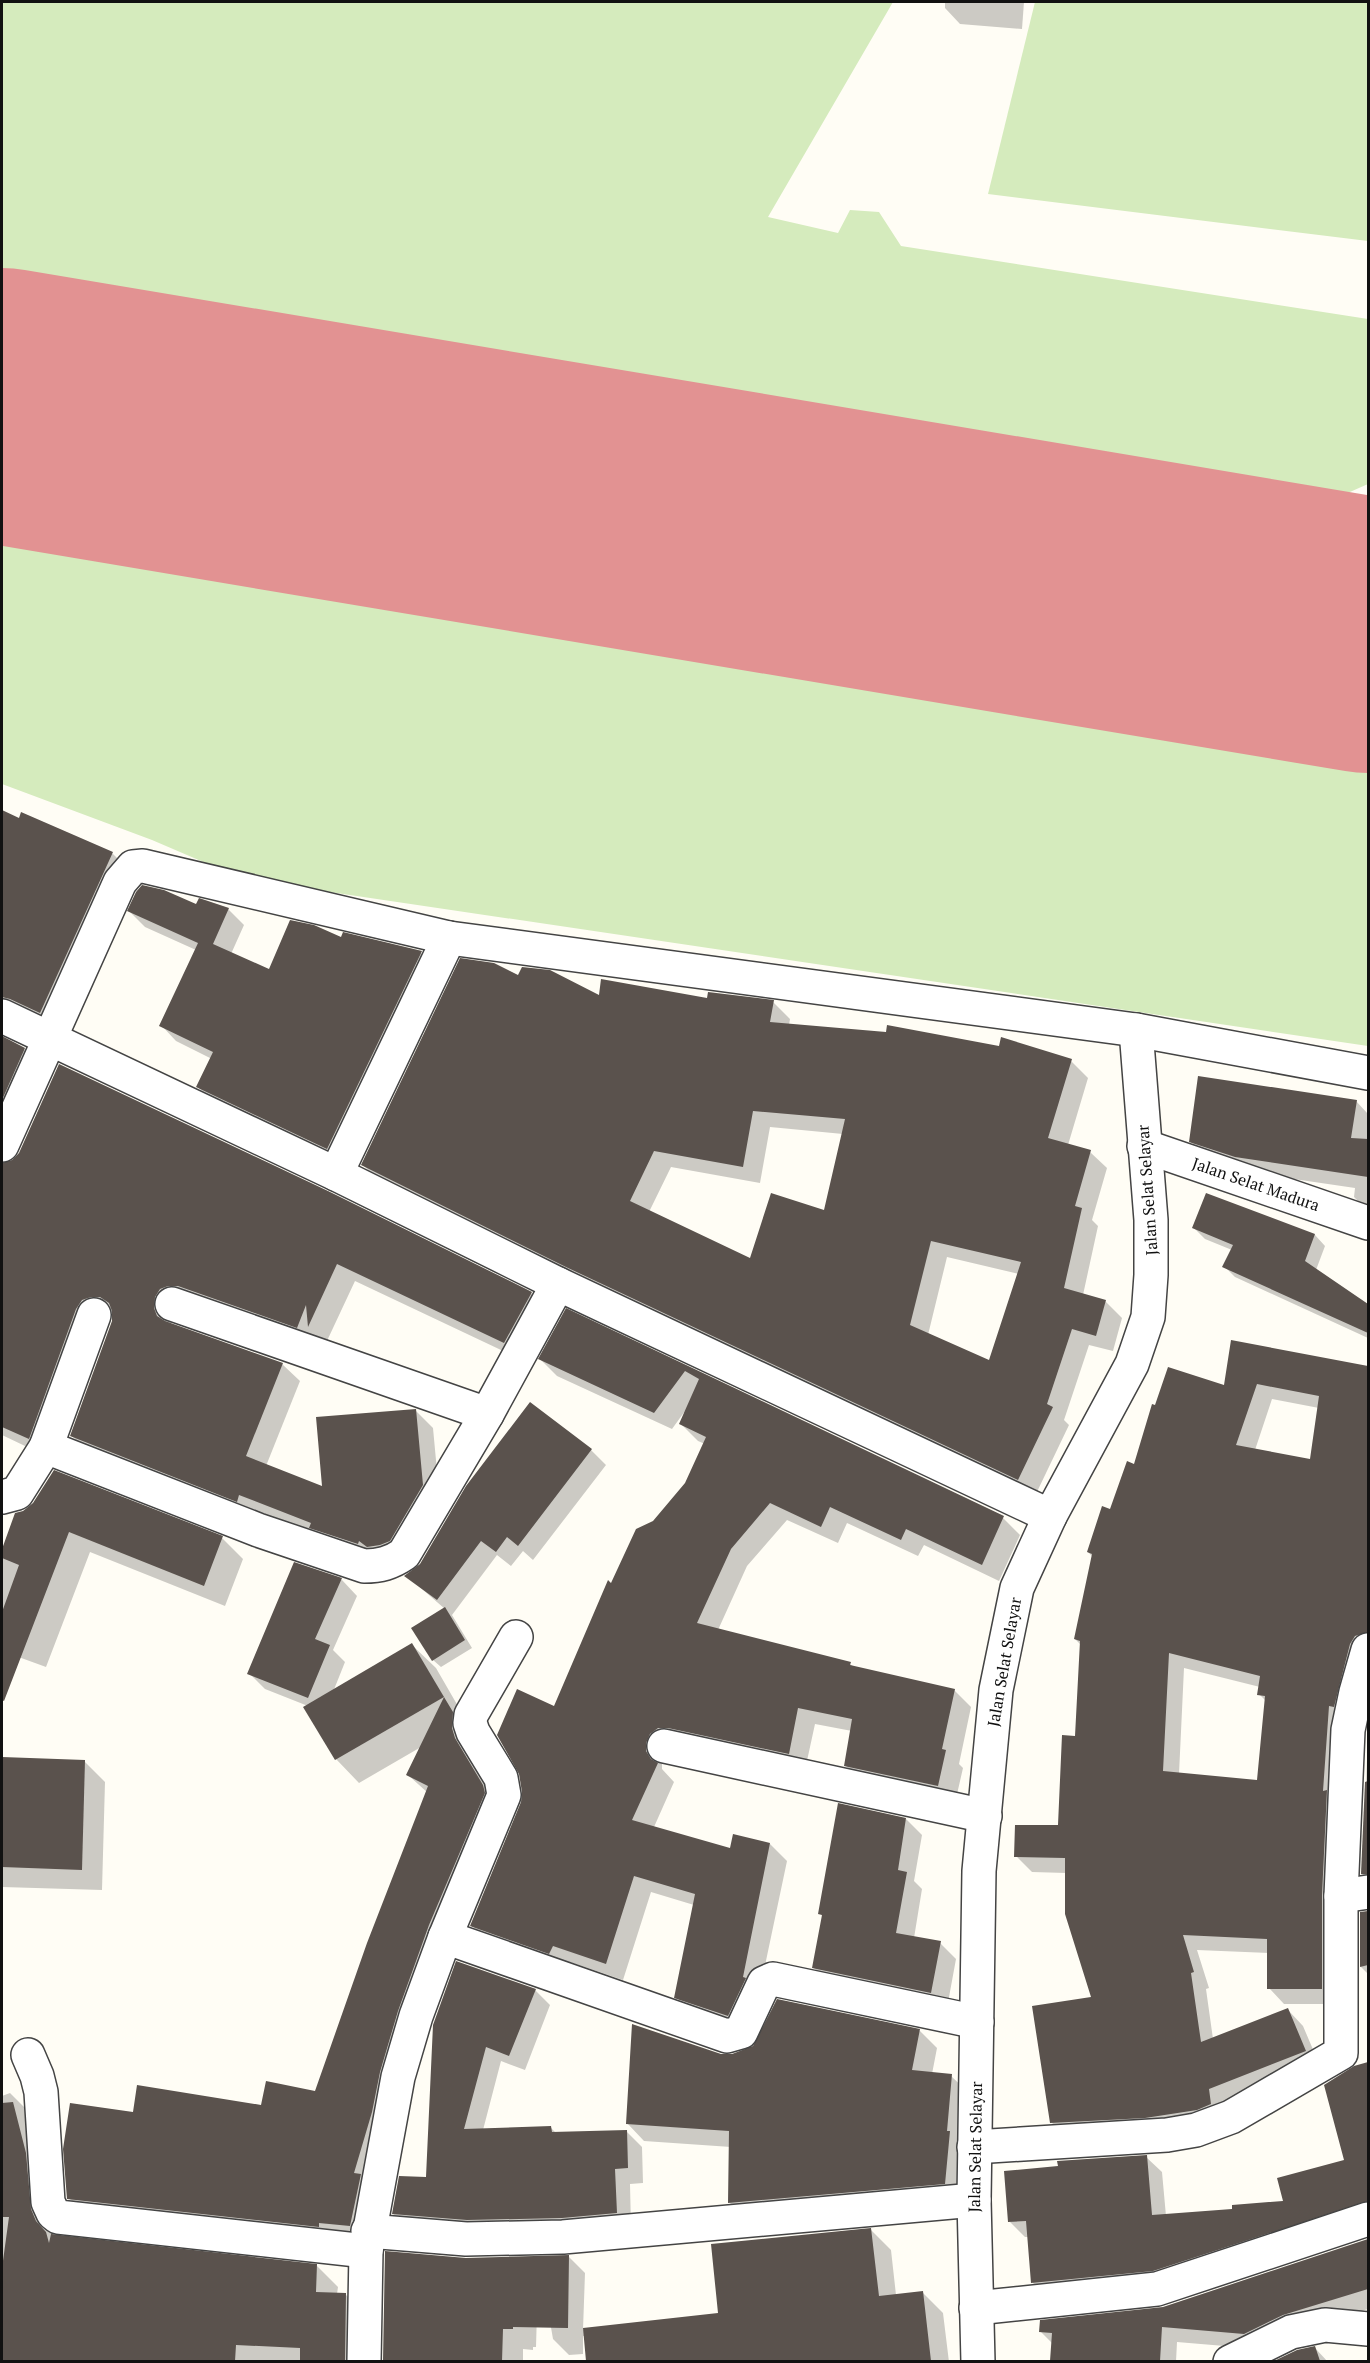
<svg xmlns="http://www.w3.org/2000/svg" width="1370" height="2363" font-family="'PT Serif',serif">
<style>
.green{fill:#d5ebbd}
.shadow{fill:#0003;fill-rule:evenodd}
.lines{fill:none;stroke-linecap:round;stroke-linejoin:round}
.runway{stroke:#e29292;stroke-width:276}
.building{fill:#5a524d;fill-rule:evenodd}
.minor-casing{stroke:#444;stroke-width:36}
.minor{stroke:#fff;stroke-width:33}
.labels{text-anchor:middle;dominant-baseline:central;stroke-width:6;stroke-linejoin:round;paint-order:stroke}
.street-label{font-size:16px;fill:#111;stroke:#fff}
</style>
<rect width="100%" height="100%" fill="#fffdf5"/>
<g class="green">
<path d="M2 2H893L768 217 838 233 850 210 879 212 901 246 1368 319V484L1239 541 2 334Z"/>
<path d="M1035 2H1368V241L988 194Z"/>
<path d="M2 480 1368 709V1046L243 879 152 840 2 784Z"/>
</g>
<g class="shadow">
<path d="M945 2H1024L1022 29 960 24 945 8Z"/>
<path d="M2 812 19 820 22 814 113 854 130 871 58 1030H2Z"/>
<path d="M196 906 228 909 244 925 231 954 270 971 341 939 421 953 437 968 343 1164 214 1103 198 1087 212 1059 176 1041 161 1025 196 950 145 927 129 911Z"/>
<path d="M519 977 600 997 773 1002 790 1019 789 1025 1071 1061 1088 1078 1068 1145 1090 1152 1107 1168 1092 1220 1098 1226 1083 1295 1105 1301 1122 1318 1113 1351 1089 1345 1064 1420 1069 1425 1035 1496 380 1182 363 1165ZM770 1127 843 1134 825 1212 751 1261 649 1212 671 1167 760 1183ZM947 1257 1019 1274 990 1362 928 1335Z"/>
<path d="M2 1038 24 1049 42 1066 2 1148Z"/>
<path d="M1356 1101 1368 1114V1211L1354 1197 1355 1188 1252 1173 1206 1157 1190 1141Z"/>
<path d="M30 1156 327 1192 531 1293 549 1311 522 1360 355 1281 326 1343 318 1336 314 1344 172 1315 171 1325 282 1364 300 1381 266 1466 323 1489 416 1411 433 1428 440 1503 391 1564 89 1453 72 1436 113 1321 114 1314 110 1313 46 1456 2 1435V1218Z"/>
<path d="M1194 1228 1315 1235 1325 1246 1316 1270 1368 1306V1338L1235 1277 1224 1266 1232 1250 1205 1239Z"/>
<path d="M567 1310 1003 1518 1020 1535 999 1581 924 1545 918 1556 847 1523 838 1543 787 1520 747 1566 718 1630 850 1664 854 1667 954 1690 971 1707 959 1764 963 1768 955 1803 863 1783 846 1766 852 1731 815 1724 805 1770 662 1760V1769L674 1782 654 1827 731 1850 770 1844 787 1861 759 1994 745 2032 693 2014 676 1997 694 1905 651 1892 623 1980 570 1962 566 1970 489 1942 472 1926 523 1802 555 1708 612 1585 654 1522 686 1484 705 1444 698 1441 681 1424 685 1411 672 1429 557 1376 540 1359Z"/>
<path d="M1326 1359 1368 1383V1653L1337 2004H1284L1269 1988V1953L1197 1950 1209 1988 1206 1989 1213 2039 1288 2010 1303 2026 1320 2066 1226 2120 1068 2138 1052 2123 1093 1998 1066 1873 1032 1872 1016 1856 1060 1827 1077 1737 1081 1645 1075 1639 1093 1557 1088 1552 1135 1466 1225 1387ZM1272 1399 1319 1408 1311 1460 1255 1450ZM1184 1668 1260 1687 1259 1694 1266 1701 1258 1782 1179 1774Z"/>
<path d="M591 1450 606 1465 533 1560 523 1551 511 1566 497 1555 452 1615 472 1648 441 1667 433 1660 445 1609 407 1576Z"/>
<path d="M16 1514 222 1538 243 1559 225 1606 90 1552 46 1667 2 1651V1548H3Z"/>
<path d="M295 1564 342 1580 357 1596 333 1650 345 1662 333 1692 412 1645 436 1668 466 1720 499 1802 444 1941 366 2242 85 2215 69 2198 135 2114 262 2107 315 2093 428 1793 408 1775 421 1747 359 1783 336 1759 308 1706 265 1689 249 1673Z"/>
<path d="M1368 1731V1790L1366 1788Z"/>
<path d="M2 1758 84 1761 105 1782 102 1890 2 1887Z"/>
<path d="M1368 1807V1880L1362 1874 1365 1809Z"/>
<path d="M906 1819 922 1835 914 1881 922 1889 914 1938 940 1943 956 1959 947 2008 830 1984 814 1968 823 1917 820 1913Z"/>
<path d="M1368 1911V1974L1361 1967V1913Z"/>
<path d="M535 1990 550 2005 525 2070 501 2061 483 2130 551 2128 557 2134 626 2131 642 2147 643 2183 630 2184 631 2228 409 2229 393 2214 427 2179 434 2025Z"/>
<path d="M920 2031 937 2048 932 2074 951 2076 969 2093 962 2200 747 2220 730 2203 731 2147 644 2141 627 2123 721 2055 732 2056Z"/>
<path d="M1368 2063V2219L1169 2285 1048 2298 1033 2283 1029 2237H1025L1010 2222 1146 2157 1162 2172 1166 2216 1234 2210 1285 2202 1346 2161 1354 2067Z"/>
<path d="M10 2093 31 2114 46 2175 53 2235 317 2266 338 2287 337 2294 346 2295 367 2316 366 2362H2V2096Z"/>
<path d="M871 2230 891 2250 896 2295 922 2292 943 2313 949 2362H588L585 2336H583V2354L569 2355 553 2339 539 2258 569 2257 585 2273 583 2330 720 2315Z"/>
<path d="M1368 2240V2309L1299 2330 1260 2349 1177 2342 1176 2362H1052L1053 2344 1041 2332 1163 2308Z"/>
<path d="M386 2253 538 2279 536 2347H533V2350L523 2349V2362H384Z"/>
<path d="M1315 2348 1328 2362H1277L1298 2351Z"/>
</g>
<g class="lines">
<path class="runway" d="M2 406 1368 635"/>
</g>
<g class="building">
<path d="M2 810 19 818 21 812 113 852 40 1013 10 999 2 997Z"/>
<path d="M142 885 164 890 196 904 199 898 229 908 213 944 269 969 290 920 314 925 341 937 343 932 422 951 327 1149 196 1087 213 1052 159 1026 198 943 127 911 136 892Z"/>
<path d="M460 958 494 963 518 975 522 967 550 970 599 995 601 979 707 998 708 992 774 1000 770 1022 886 1032 887 1025 999 1046 1001 1037 1072 1059 1048 1138 1091 1150 1075 1206 1082 1208 1064 1288 1106 1300 1096 1336 1072 1329 1047 1404 1053 1407 1018 1480 566 1267 361 1165ZM753 1111 845 1119 824 1210 771 1193 750 1258 630 1201 654 1151 743 1167ZM931 1241 1021 1262 989 1360 910 1325Z"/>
<path d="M2 1036 25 1048 2 1100Z"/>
<path d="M59 1064 328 1191 532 1292 504 1343 337 1264 308 1327 306 1305 297 1328 178 1286H168L160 1289 155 1297 154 1308 157 1316 165 1321 283 1363 246 1456 322 1486 316 1417 416 1409 423 1485 390 1541 380 1545 367 1547 359 1541 358 1544 309 1528 311 1523 239 1495 237 1502 70 1436 112 1321V1311L109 1303 100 1297H91L82 1300 76 1309 29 1439 2 1427V1163L12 1160 19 1153Z"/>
<path d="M1198 1076 1357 1100 1351 1138 1368 1139V1177L1235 1157 1189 1142Z"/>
<path d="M1206 1193 1315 1234 1305 1261 1368 1304V1333L1222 1267 1233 1245 1192 1228Z"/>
<path d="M566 1308 1004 1516 982 1565 906 1529 901 1540 830 1507 821 1527 770 1503 731 1549 697 1623 851 1662 850 1665 955 1689 942 1749 946 1750 938 1786 844 1766 852 1719 798 1708 789 1754 668 1728H658L650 1734 646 1743V1751L651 1759 658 1763 632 1820 730 1848 733 1834 770 1843 743 1977 746 1978 728 2016 674 1998 695 1894 634 1876 606 1964 553 1946 549 1954 470 1926 521 1802 522 1792 519 1774 497 1735 517 1689 554 1706 608 1580 611 1583 636 1529 653 1521 685 1483 706 1437 679 1424 699 1379 685 1371 654 1413 538 1359Z"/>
<path d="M1231 1340 1368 1366V1632L1355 1636 1350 1644 1334 1707 1329 1706 1323 1791 1327 1790 1322 1895V1989H1267V1939L1183 1935 1194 1972 1191 1973 1201 2042 1288 2008 1306 2051 1209 2089 1211 2104 1197 2110 1145 2118 1050 2123 1032 2006 1091 1997 1065 1914V1858L1014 1857 1015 1825H1058L1062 1735 1075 1736 1080 1641 1074 1639 1092 1554 1087 1552 1102 1506 1110 1509 1127 1461 1134 1464 1152 1404 1155 1405 1168 1367 1224 1385ZM1257 1384 1319 1396 1310 1459 1236 1445ZM1169 1653 1260 1676 1257 1695 1265 1696 1257 1780 1163 1771Z"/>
<path d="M530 1402 592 1449 518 1546 507 1537 496 1552 481 1541 437 1600 404 1576 420 1564 466 1486Z"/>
<path d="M54 1470 223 1536 204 1586 69 1532 4 1701 2 1700V1612L19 1565 2 1558V1549L15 1513 23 1511 33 1503Z"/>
<path d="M294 1562 342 1578 315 1639 330 1645 308 1698 247 1674Z"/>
<path d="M445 1607 465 1640 432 1661 411 1628Z"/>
<path d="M412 1643 444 1697 335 1760 303 1707Z"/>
<path d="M444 1697 453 1712 452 1728 455 1738 483 1785 485 1793 429 1925 398 2011 380 2072 372 2112 354 2173 361 2174 350 2226 319 2223V2227L67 2199 63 2149 70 2103 133 2112 137 2085 261 2105 266 2081 315 2091 367 1943 428 1786 406 1775Z"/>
<path d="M2 1757 85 1760 82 1870 2 1867Z"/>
<path d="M1368 1781V1874H1361L1365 1782Z"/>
<path d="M838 1803 906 1818 898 1870 907 1872 896 1933 941 1941 931 1993 812 1968 822 1915 818 1914Z"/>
<path d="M1368 1911V1965L1360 1967V1912Z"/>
<path d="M456 1961 536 1989 509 2056 486 2047 464 2129 551 2126 552 2132 627 2130 628 2168 615 2169 617 2213 562 2218 467 2220 392 2214 399 2176 426 2177 433 2025Z"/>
<path d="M777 1999 920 2029 912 2070 952 2074 947 2131H950L945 2184 728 2203 729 2131 626 2124 632 2024 721 2054H732L753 2046Z"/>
<path d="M1368 2062V2201L1153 2271 1031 2283 1026 2221 1008 2222 1004 2171 1058 2166 1057 2161 1147 2155 1152 2215 1232 2209V2205L1283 2201 1277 2178 1344 2160 1324 2085 1354 2066Z"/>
<path d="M13 2102 26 2153 31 2209 36 2221 46 2232 49 2243 51 2234 317 2264 316 2292 346 2293 345 2361H300V2348L236 2345 235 2361H2V2268L9 2217H2V2103Z"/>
<path d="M871 2228 879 2296 923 2291 931 2361H586L583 2328 718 2313 711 2244Z"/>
<path d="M1368 2239V2289L1283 2315 1244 2334 1162 2327 1160 2361H1050L1052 2333 1039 2332 1040 2320 1163 2307Z"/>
<path d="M385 2251 466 2258 569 2255 568 2328 513 2327V2329H503L502 2361H383Z"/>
<path d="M1315 2346 1320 2361H1274L1297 2350Z"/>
</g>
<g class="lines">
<g class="minor-casing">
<g id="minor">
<path d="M2 1016 336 1174 558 1284 1050 1516"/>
<path d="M2 1145 120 882 133 867 143 866 449 938 1136 1030 1368 1073"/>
<path d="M1144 1146 1368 1223"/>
<path d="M336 1174 449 938"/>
<path d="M172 1304 487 1414"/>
<path d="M46 1447 258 1530 364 1566C380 1566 391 1563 404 1554L487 1414 558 1284"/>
<path d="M2 1497 17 1493 46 1447 94 1315"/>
<path d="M664 1746 985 1816"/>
<path d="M1341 1896 1368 1892"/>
<path d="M445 1937 727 2036 741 2032 764 1983 773 1979 977 2022"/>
<path d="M28 2055 37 2076 41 2092 48 2202 53 2213 58 2217 366 2251"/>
<path d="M974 2147 1167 2135 1196 2130 1231 2117 1341 2053V1896L1348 1730 1356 1692 1368 1650"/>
<path d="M368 2231 466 2239 563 2237 974 2200"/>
<path d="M976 2308 1157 2289 1368 2219"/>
<path d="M364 2362 366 2251 398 2077 416 2016 445 1937 504 1795 501 1778 473 1732 470 1723 471 1715 516 1637"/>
<path d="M978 2362 974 2200 979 1871 996 1690 1017 1588 1050 1516 1132 1364 1148 1317 1151 1275V1220L1136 1030"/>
<path d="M1230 2362 1291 2332 1325 2325 1368 2329"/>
</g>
</g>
<use href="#minor" class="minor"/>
</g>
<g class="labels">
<g class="street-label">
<text transform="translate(1256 1184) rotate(19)">Jalan Selat Madura</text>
<text transform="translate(1147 1190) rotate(-94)">Jalan Selat Selayar</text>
<text transform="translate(1004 1662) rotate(-80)">Jalan Selat Selayar</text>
<text transform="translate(975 2147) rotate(-89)">Jalan Selat Selayar</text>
</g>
</g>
<rect width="1370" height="2363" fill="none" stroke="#111111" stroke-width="6"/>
</svg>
